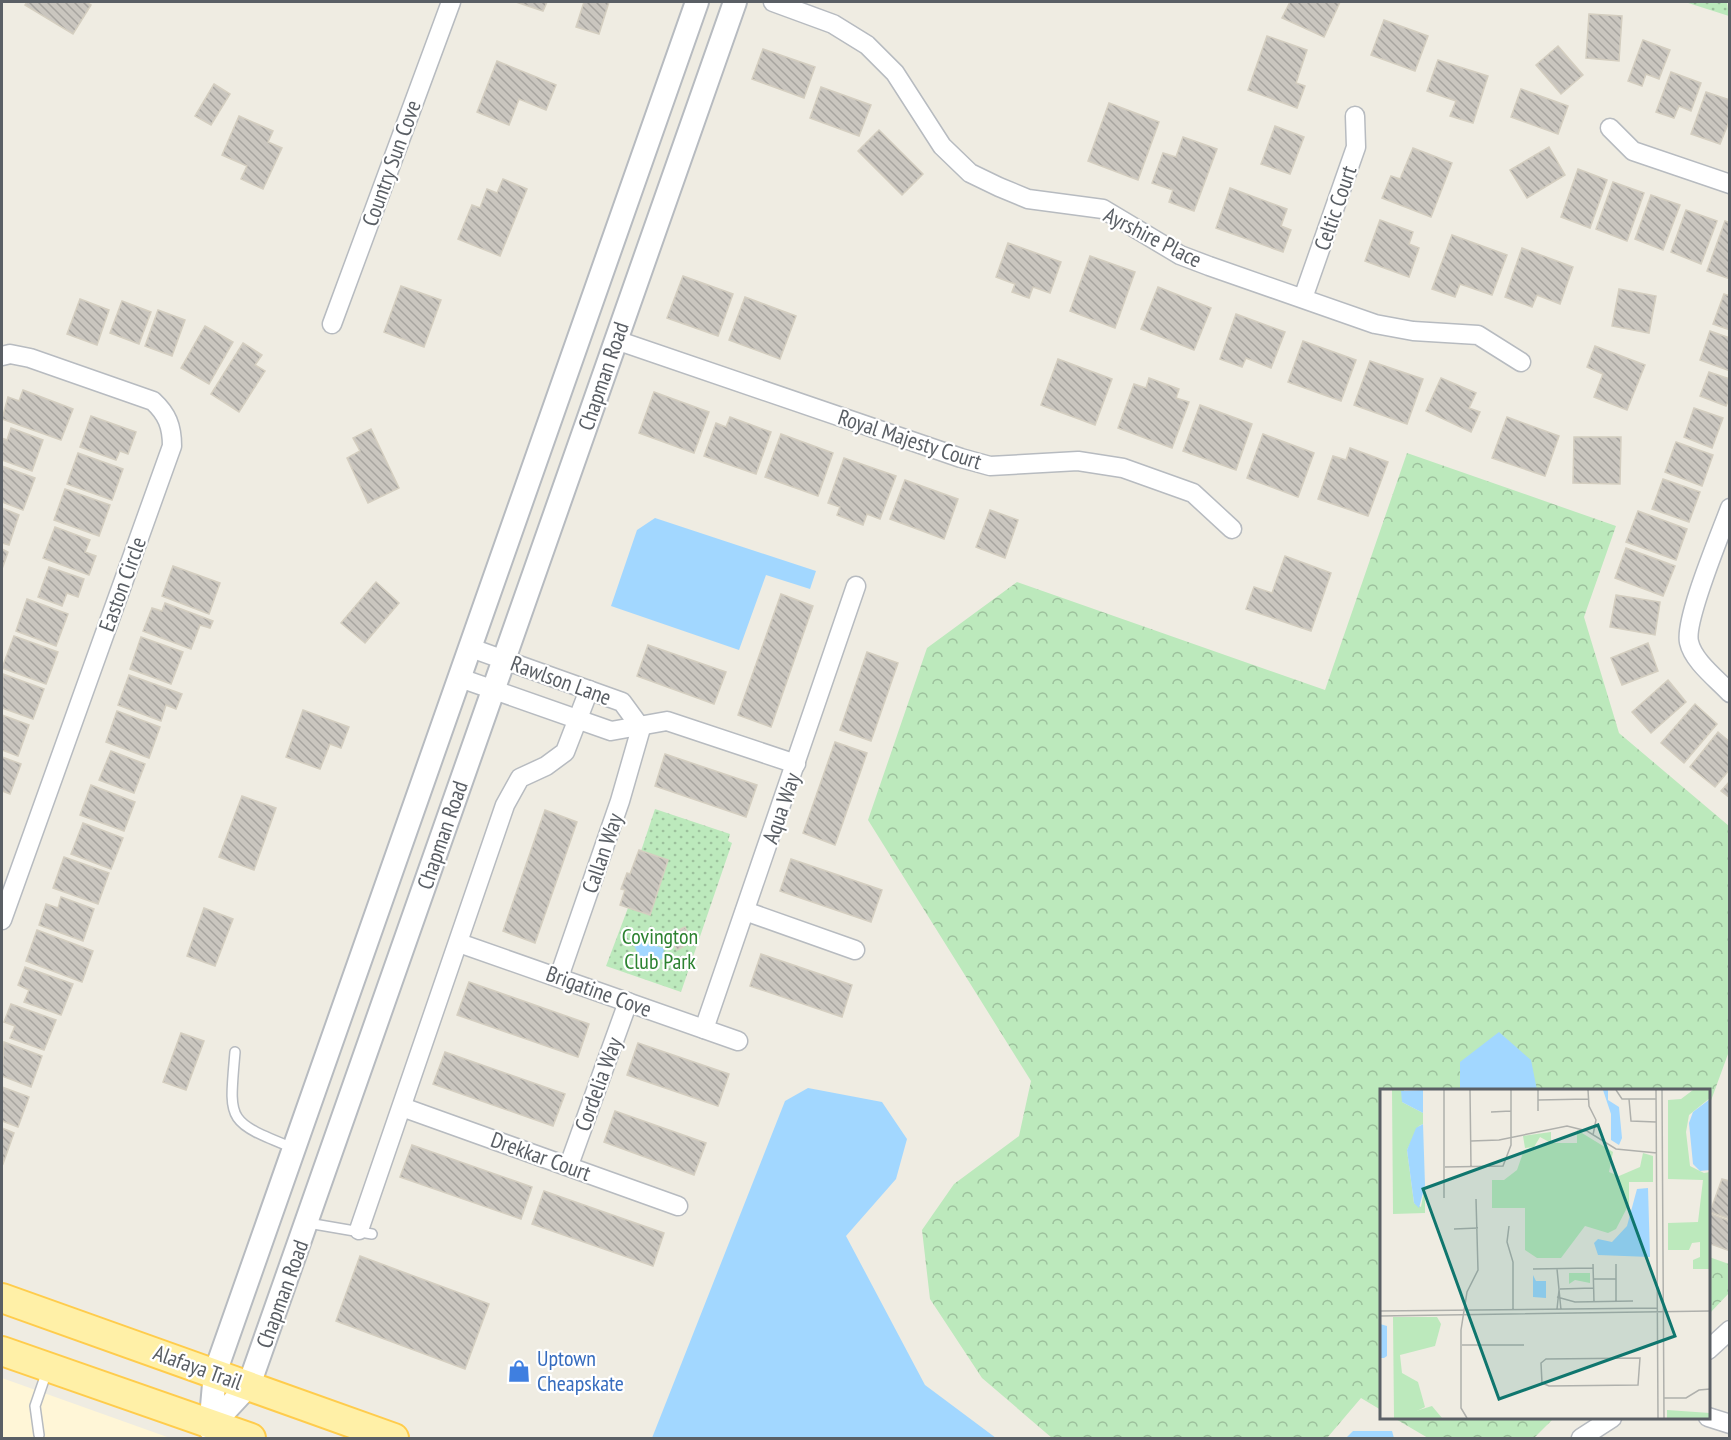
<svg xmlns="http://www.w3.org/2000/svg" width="1731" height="1440" font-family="'PT Sans Narrow',sans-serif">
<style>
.commercial{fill:#fff6d7}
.green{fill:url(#green-dots)}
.forest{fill:url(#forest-crowns)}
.water{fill:#a2d7ff}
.building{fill:url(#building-back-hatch);stroke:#d4cec0;stroke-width:1.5}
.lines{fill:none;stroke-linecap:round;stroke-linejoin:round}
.service-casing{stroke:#b7bbc0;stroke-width:12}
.minor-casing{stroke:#b7bbc0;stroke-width:21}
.tertiary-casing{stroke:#b7bbc0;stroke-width:26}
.primary-casing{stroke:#ffcc4c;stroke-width:32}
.service{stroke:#fff;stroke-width:9}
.minor{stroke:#fff;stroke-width:18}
.tertiary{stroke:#fff;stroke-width:22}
.primary{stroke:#fff0a7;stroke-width:28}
.labels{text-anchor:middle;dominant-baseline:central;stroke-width:4.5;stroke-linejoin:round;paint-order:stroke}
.street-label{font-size:22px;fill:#5a5f65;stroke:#fff}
.park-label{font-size:22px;fill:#2c8230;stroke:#fff}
.shop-label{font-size:22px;fill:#366cbe;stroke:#fff;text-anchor:start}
.inset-road{fill:none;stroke:#afb0ac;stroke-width:1.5}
.view{fill:#0f766e;fill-opacity:0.15;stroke:#0f766e;stroke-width:3}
.inset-edge{fill:none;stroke:#5a5f65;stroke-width:3}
</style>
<defs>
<pattern id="green-dots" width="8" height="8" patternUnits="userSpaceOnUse" patternTransform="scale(1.5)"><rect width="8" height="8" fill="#bce9bc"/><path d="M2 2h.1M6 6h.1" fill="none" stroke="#9cc09c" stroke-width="1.8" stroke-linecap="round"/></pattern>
<pattern id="forest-crowns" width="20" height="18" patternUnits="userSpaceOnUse" patternTransform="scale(1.5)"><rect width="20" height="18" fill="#bce9bc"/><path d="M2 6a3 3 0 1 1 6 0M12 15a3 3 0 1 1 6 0" fill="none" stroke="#9cc09c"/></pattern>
<pattern id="building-back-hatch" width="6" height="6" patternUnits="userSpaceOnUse" patternTransform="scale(1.5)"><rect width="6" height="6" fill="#cac6bf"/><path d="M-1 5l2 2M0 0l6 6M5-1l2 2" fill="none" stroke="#a7a49f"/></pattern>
</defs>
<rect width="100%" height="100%" fill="#efece2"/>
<path class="commercial" d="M2 1378 170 1438H2Z"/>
<g class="green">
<path d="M1685 2H1727L1729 16Z"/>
<path d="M655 809 730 834 728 841 732 843 681 992 606 966 628 908 650 915 668 861 641 851Z"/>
</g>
<g class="forest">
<path d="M1407 453 1616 526 1584 617 1619 733 1729 826 1730 1039 1728 1054 1709 1106 1708 1090H1382L1381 1410 1361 1398 1327 1438H1052L982 1378 930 1299 922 1230 954 1184 1019 1136 1031 1081 868 820 927 648 1017 582 1325 690Z"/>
<path d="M1709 1257 1729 1264 1730 1292 1709 1314Z"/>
<path d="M1394 1418H1554L1534 1438H1428Z"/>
</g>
<g class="water">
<path d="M655 518 816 571 810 589 766 575 739 650 611 606 637 530Z"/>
<path d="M640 936 648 944 664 948 663 958 658 961 639 957 634 945 636 937Z"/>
<path d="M1499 1032 1531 1060 1537 1090H1460V1062Z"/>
<path d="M808 1088 882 1102 907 1139 896 1179 846 1236 925 1385 996 1438H652L785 1101Z"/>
<path d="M1353 1431H1392L1394 1438H1346Z"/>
</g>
<g class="building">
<path d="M27 2H86L91 5 73 34 25 5Z"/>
<path d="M516 2H547L543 11Z"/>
<path d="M584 2H609L599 34 576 27Z"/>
<path d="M1290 2H1340L1324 37 1282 18Z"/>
<path d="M1589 14 1622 16 1619 61 1586 58Z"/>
<path d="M1384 20 1428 36 1415 71 1371 55Z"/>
<path d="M1267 36 1307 50 1296 83 1305 86 1297 108 1248 90Z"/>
<path d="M1643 40 1670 50 1659 79 1646 74 1642 86 1628 81Z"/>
<path d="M1558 46 1583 75 1561 94 1536 65Z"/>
<path d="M763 49 815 67 804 98 752 79Z"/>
<path d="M1438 60 1488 76 1473 123 1450 116 1456 101 1427 91Z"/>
<path d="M497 61 556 85 546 110 519 99 509 125 477 112Z"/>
<path d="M1671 72 1701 83 1691 111 1679 106 1674 118 1656 112Z"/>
<path d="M214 84 230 94 211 125 195 116Z"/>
<path d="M821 87 871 105 859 136 810 118Z"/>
<path d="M1521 89 1568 106 1558 134 1511 117Z"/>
<path d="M1706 92 1730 100V119L1720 144 1691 134Z"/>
<path d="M1109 103 1159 122 1138 180 1088 161Z"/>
<path d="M239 116 273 131 268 142 282 148 263 189 241 179 247 166 222 155Z"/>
<path d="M1275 126 1304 137 1290 174 1261 164Z"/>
<path d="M879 130 923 174 902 195 858 151Z"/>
<path d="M1183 137 1217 149 1194 211 1169 202 1173 190 1152 183 1163 153 1176 157Z"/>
<path d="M1549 147 1565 175 1527 198 1510 170Z"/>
<path d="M1413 148 1452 163 1431 217 1382 198 1391 176 1400 179Z"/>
<path d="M1578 169 1607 180 1590 228 1561 217Z"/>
<path d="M503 179 527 189 500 256 458 239 472 205 480 208 487 189 497 193Z"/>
<path d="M1613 182 1644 193 1627 241 1596 229Z"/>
<path d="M1230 188 1287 209 1281 226 1291 230 1283 252 1216 228Z"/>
<path d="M1651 195 1680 205 1663 250 1635 239Z"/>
<path d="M1686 210 1717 221 1701 264 1671 252Z"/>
<path d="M1380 220 1413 232 1409 244 1419 248 1409 277 1365 261Z"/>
<path d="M1725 221 1730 223V279L1707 271Z"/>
<path d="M1452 235 1507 255 1492 295 1460 284 1455 297 1432 289Z"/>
<path d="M1008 243 1061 262 1050 293 1033 287 1029 298 1012 292 1015 284 996 277Z"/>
<path d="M1522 248 1573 267 1560 304 1537 295 1532 307 1505 297Z"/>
<path d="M1090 256 1135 272 1115 328 1070 311Z"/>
<path d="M683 276 733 294 718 336 667 318Z"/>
<path d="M401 286 441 300 424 347 384 332Z"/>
<path d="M1158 287 1211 308 1194 350 1141 329Z"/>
<path d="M1619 289 1656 296 1649 333 1612 326Z"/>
<path d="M1724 294 1730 296V330L1713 324Z"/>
<path d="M745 297 796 316 780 359 729 340Z"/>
<path d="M80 299 109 310 97 345 67 334Z"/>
<path d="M122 301 151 312 139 344 110 333Z"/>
<path d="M158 310 185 320 172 356 145 346Z"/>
<path d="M1236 314 1285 332 1271 368 1246 358 1242 367 1220 359Z"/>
<path d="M205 326 233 342 209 384 181 368Z"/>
<path d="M1710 331 1730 338V371L1700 360Z"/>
<path d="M1303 341 1356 360 1341 401 1288 382Z"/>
<path d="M243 343 262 355 255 365 265 371 239 412 211 394Z"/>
<path d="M1595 346 1645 365 1627 410 1594 397 1603 374 1587 367Z"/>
<path d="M1058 359 1112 379 1095 425 1041 405Z"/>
<path d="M1370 361 1423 379 1407 424 1354 405Z"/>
<path d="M1709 372 1730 379V397L1726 406 1700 396Z"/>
<path d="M1149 378 1179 389 1176 398 1189 402 1172 448 1118 428 1134 384 1146 388Z"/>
<path d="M1441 378 1476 393 1469 408 1480 412 1471 432 1426 411Z"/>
<path d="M23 390 73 409 61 440 2 419 8 397 19 401Z"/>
<path d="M654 392 709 412 694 453 639 433Z"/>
<path d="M1200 405 1252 424 1236 470 1183 451Z"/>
<path d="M1694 408 1723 418 1712 448 1684 437Z"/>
<path d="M91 416 136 432 128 454 120 451 116 460 80 447Z"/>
<path d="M730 417 771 432 756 474 704 456 716 423 726 427Z"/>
<path d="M1507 417 1559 436 1545 476 1492 458Z"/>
<path d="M11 428 43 440 32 471 2 460V438L7 440Z"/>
<path d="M371 429 399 488 368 503 347 458 360 451 353 438Z"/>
<path d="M781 434 833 453 818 496 765 477Z"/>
<path d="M1263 434 1314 453 1298 497 1247 478Z"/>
<path d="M1574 437H1621L1620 484 1573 483Z"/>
<path d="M1676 442 1713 455 1702 486 1665 472Z"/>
<path d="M1350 448 1388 462 1368 516 1318 499 1333 456 1346 460Z"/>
<path d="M78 453 123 469 112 500 67 484Z"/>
<path d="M844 458 896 476 880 519 867 514 863 525 837 515 840 507 828 503Z"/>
<path d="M2 466 35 478 23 510 2 502Z"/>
<path d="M1663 479 1700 492 1689 522 1652 509Z"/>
<path d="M905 480 958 499 944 539 890 519Z"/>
<path d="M65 489 110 505 99 536 54 520Z"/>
<path d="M2 508 19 515 9 545 2 543Z"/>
<path d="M990 510 1018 520 1005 558 976 547Z"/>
<path d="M1638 511 1687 529 1676 560 1626 542Z"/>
<path d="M55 527 90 540 85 552 96 556 89 575 43 558Z"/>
<path d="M1626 548 1675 566 1663 596 1615 578Z"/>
<path d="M2 549 8 552 2 569Z"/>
<path d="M1285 556 1331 573 1311 631 1246 609 1254 587 1272 593Z"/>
<path d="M173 566 220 583 209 614 162 596Z"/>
<path d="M49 567 84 579 78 597 67 593 62 606 38 597Z"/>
<path d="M376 582 399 603 365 643 341 623Z"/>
<path d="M781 594 813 606 771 727 738 715Z"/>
<path d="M1616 595 1660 602 1655 635 1610 627Z"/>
<path d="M27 599 68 614 56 646 16 631Z"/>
<path d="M165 603 213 621 210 628 200 625 191 649 143 631 152 608 162 611Z"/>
<path d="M14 636 58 652 46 684 2 668Z"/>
<path d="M141 637 183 652 171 684 130 669Z"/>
<path d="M1648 643 1658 671 1622 685 1611 658Z"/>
<path d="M648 645 726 672 714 704 637 676Z"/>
<path d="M867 652 898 663 871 741 840 730Z"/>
<path d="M3 674 44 689 33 719 2 708Z"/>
<path d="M129 675 182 694 176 709 166 705 161 721 118 705Z"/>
<path d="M1668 680 1686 702 1651 733 1632 712Z"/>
<path d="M1695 704 1717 724 1684 763 1661 743Z"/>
<path d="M303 710 349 727 341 748 330 744 320 769 286 757Z"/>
<path d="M117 711 160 727 149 758 106 742Z"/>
<path d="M2 715 29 725 18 756 2 750Z"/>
<path d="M1718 732 1730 742V769L1715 787 1690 767Z"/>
<path d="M835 742 867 753 835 845 803 833Z"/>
<path d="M111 751 145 764 134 793 99 780Z"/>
<path d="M665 754 757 785 746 817 655 786Z"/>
<path d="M2 757 21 764 10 794 2 791Z"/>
<path d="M1730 781V798L1721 791Z"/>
<path d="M91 785 135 802 124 831 80 815Z"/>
<path d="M242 796 276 808 254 870 219 857Z"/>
<path d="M545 810 577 822 535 943 503 931Z"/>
<path d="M83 823 123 838 111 869 71 854Z"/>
<path d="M639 850 668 860 650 915 620 905 625 890 621 889 627 873 630 874Z"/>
<path d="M64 857 109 873 98 904 53 888Z"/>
<path d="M791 859 882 890 871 922 780 891Z"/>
<path d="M61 897 94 909 83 941 39 925 46 904 58 908Z"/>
<path d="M204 908 233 919 215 966 187 956Z"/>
<path d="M685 927 692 942 677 950 669 935Z"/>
<path d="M37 930 93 951 82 982 26 961Z"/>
<path d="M761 954 852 985 842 1017 750 986Z"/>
<path d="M25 967 73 984 61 1015 24 1002 29 990 18 985Z"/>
<path d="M469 982 589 1024 578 1057 457 1015Z"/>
<path d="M11 1004 56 1020 44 1050 10 1038 15 1026 4 1022Z"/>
<path d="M181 1033 204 1041 186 1090 163 1082Z"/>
<path d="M4 1042 42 1056 31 1087 2 1076Z"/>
<path d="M638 1043 729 1074 718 1106 627 1075Z"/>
<path d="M445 1052 565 1094 553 1126 433 1084Z"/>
<path d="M2 1087 29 1097 18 1127 2 1121Z"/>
<path d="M615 1111 706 1143 694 1175 604 1142Z"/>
<path d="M2 1128 14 1133 3 1164 2 1163Z"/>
<path d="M412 1145 532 1187 521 1219 400 1177Z"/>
<path d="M1722 1179 1730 1181V1219L1710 1212Z"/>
<path d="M544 1191 664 1233 653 1266 532 1224Z"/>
<path d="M1708 1213 1730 1221V1251L1708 1243Z"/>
<path d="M360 1256 489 1304 465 1369 336 1321Z"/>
</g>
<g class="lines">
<g class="service-casing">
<g id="service">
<path d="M235 1052C229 1122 226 1121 293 1148"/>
<path d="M308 1223 372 1234"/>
<path d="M39 1435 35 1406 47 1371"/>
</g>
</g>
<g class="minor-casing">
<g id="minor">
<path d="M773 2 833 24 867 45 895 73 942 146 970 173 999 187 1028 199 1103 209 1180 255 1209 266 1375 324 1413 331 1478 335 1521 362"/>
<path d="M1610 128 1633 151 1730 184"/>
<path d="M1303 298 1356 147 1355 116"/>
<path d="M332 324 451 2"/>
<path d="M616 340 961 458 990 466 1078 461 1123 468 1193 493 1232 529"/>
<path d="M2 356 10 354 30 358 153 401C167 414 172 426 172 446L2 920"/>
<path d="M1730 508C1721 533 1684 620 1689 642 1693 661 1717 679 1730 693"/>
<path d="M471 648 622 702 641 728"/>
<path d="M460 678 611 731 667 721 796 764"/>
<path d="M745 911 855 950"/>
<path d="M459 943 738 1041"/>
<path d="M559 977 620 801 641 728"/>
<path d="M704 1029 856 586"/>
<path d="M402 1107 678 1206"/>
<path d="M569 1165 628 1002"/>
<path d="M359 1230 505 805 520 778 546 766 565 752 589 690"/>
<path d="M1708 1350 1730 1330"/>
<path d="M1708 1417 1730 1424"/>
<path d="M1581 1438 1612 1418"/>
</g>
</g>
<g class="tertiary-casing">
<g id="tertiary">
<path d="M212 1425 249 1385 735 2"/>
<path d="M210 1429 215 1373 697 2"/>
</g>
</g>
<g class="primary-casing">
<g id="primary">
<path d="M2 1298 394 1438"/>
<path d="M2 1351 251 1438"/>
</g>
</g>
<use href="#service" class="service"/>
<use href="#minor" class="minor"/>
<use href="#tertiary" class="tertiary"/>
<use href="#primary" class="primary"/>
</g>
<defs>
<g id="shop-bare" transform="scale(1.8)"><path d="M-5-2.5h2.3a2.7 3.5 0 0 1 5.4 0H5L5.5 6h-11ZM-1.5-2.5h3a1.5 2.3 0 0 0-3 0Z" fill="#3f7fe0" stroke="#fff" stroke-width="2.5" paint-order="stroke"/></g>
</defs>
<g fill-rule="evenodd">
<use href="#shop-bare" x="519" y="1371"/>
</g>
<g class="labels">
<g class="street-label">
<text transform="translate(391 163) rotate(-70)">Country Sun Cove</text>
<text transform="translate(1335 208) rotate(-71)">Celtic Court</text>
<text transform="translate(1153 237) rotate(27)">Ayrshire Place</text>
<text transform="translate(603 376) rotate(-71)">Chapman Road</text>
<text transform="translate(910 439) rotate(18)">Royal Majesty Court</text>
<text transform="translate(122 584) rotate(-70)">Easton Circle</text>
<text transform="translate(561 680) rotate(20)">Rawlson Lane</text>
<text transform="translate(781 808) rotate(-71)">Aqua Way</text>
<text transform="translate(442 835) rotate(-71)">Chapman Road</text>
<text transform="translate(602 853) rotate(-71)">Callan Way</text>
<text transform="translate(599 991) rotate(20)">Brigatine Cove</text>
<text transform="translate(598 1084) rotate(-70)">Cordelia Way</text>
<text transform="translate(541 1156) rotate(20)">Drekkar Court</text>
<text transform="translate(282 1294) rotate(-70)">Chapman Road</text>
<text transform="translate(198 1367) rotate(20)">Alafaya Trail</text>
</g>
<g class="park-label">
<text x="660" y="936">Covington<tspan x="660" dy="25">Club Park</tspan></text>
</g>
<g class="shop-label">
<text x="537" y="1358">Uptown<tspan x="537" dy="25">Cheapskate</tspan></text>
</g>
</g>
<g transform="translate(1380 1089)">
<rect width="330" height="330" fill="#efece2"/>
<path d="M12 1H24L22 13 43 24V35L39 37 27 61 34 114 41 118 45 96V124L13 125ZM171 43V54L160 48 154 58 145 59 143 47ZM210 184V194L195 191 189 195V184ZM52 317 62 329H23V326Z" fill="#bce9bc"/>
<path d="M313 1H330V9L309 26 306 43 310 77 324 84 330 83V180H313V171L320 168V153L312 154 309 161H288V134L318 133 323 91 288 90V11L301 10ZM197 41 233 63 229 83 239 87 260 78 263 64 273 67V93H249V115L236 140 228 144 205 137 181 169H157L145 161V119H112V91H124L137 81 144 61 171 54H197ZM287 321 330 324V329H287Z" fill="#bce9bc"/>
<path d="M13 228H57L61 235 55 257 20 266 22 284 38 293 45 318 23 329H14Z" fill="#bce9bc"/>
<path d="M43 1V24L22 13 21 2ZM223 1H228V11L239 18 242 49 239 56 231 51V25ZM330 10V81L320 82 313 75 309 34 313 23ZM43 35 45 96 39 119 34 114 27 61 36 39ZM268 99 270 168 218 166 214 154 218 150 232 153 247 137 257 100ZM153 186 156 192H166V209L153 208ZM0 235 7 237V267L4 269H0Z" fill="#a2d7ff"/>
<path class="inset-road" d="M90 1 91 78M158 1V22M208 1 209 17 216 31 213 46M236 1 242 10H276M276 1 278 329M282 1 284 329M249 10 251 32 276 33M158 11 208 10M111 23 131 22M91 52 119 51 187 37 207 42 236 60 277 64M65 78 123 77 131 56V1M64 109V1M129 137 127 153 133 173V220M74 140 98 139M213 175 214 213M236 175V213M153 180 213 179M177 180 181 221M213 190H236M180 200 213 199M177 208 195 213 253 212M177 220 179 201M0 222 278 219M0 227 330 222M82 256H144M260 269 258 296 169 297 162 294 161 274 166 270ZM284 309H306L319 301 330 300M87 329 81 319V241L87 203 98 181 96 110"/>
<path class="view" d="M218 36 295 247 119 310 43 100Z"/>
<rect width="330" height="330" class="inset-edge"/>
</g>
<rect width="1731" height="1440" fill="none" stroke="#5a5f65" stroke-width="6"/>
</svg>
